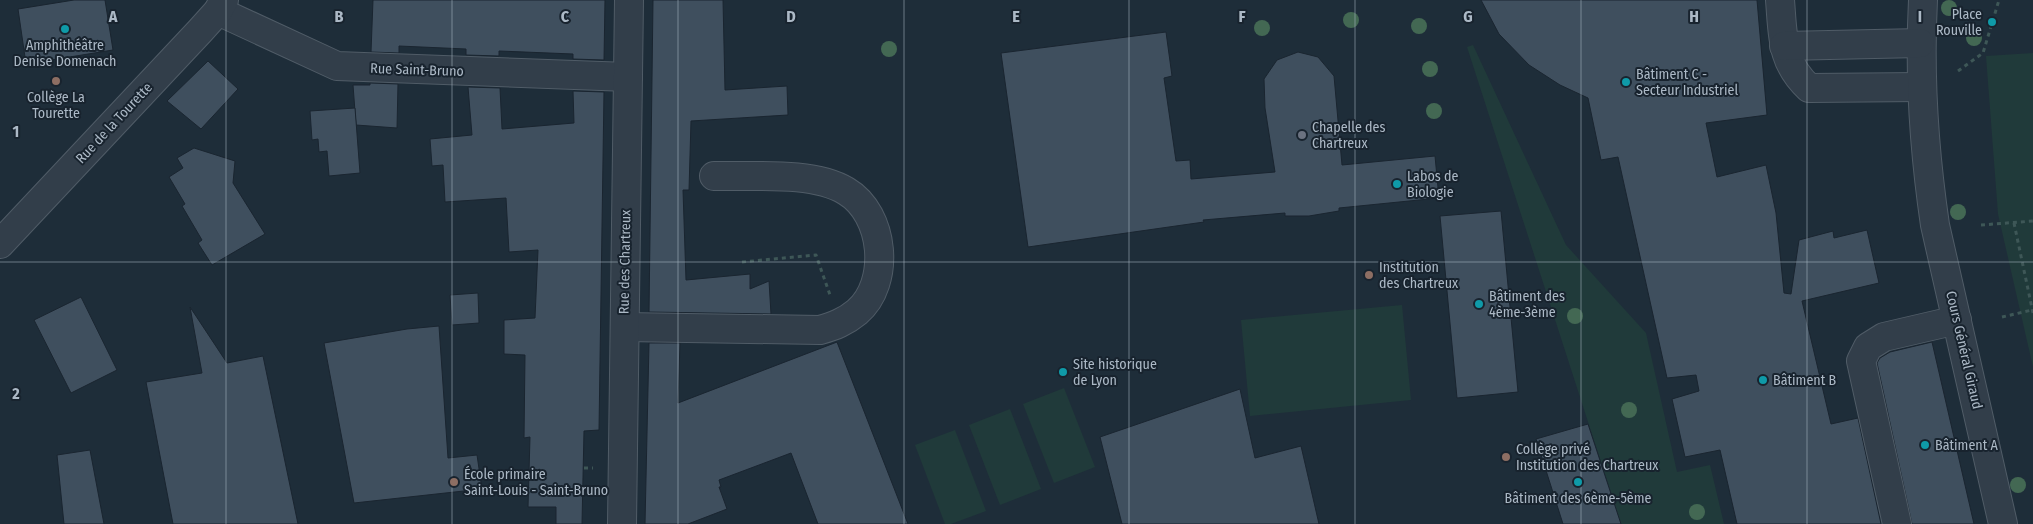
<svg xmlns="http://www.w3.org/2000/svg" width="2033" height="524" font-family="'Fira Sans Condensed',sans-serif">
<style>
.green{fill:#203a3a}
.building{fill:#3f4f5e;stroke:#1a2530}
.lines{fill:none;stroke-linecap:round;stroke-linejoin:round}
.minor-casing{stroke:#505c67;stroke-width:30}
.path{stroke:#3e5757;stroke-width:3;stroke-dasharray:4 4;stroke-linecap:butt}
.minor{stroke:#323e4a;stroke-width:28}
.tree{fill:#436853}
.grid{fill:none;stroke:#acb9c6;stroke-width:1;stroke-opacity:0.55}
.culture-dot{fill:#0f9aa8;stroke:#18232e;stroke-width:2}
.education-dot{fill:#8d6e63;stroke:#18232e;stroke-width:2}
.worship-dot{fill:#6b7280;stroke:#18232e;stroke-width:2}
.labels{text-anchor:middle;dominant-baseline:central;stroke-width:4;stroke-linejoin:round;paint-order:stroke}
.poi-label{font-size:14px;fill:#acb9c6;stroke:#18232e;text-anchor:start}
.street-label{font-size:14px;fill:#acb9c6;stroke:#18232e}
.grid-label{font-size:16px;text-anchor:middle;font-weight:bold;fill:#acb9c6;stroke:#18232e;stroke-width:4;stroke-linejoin:round;paint-order:stroke}
</style>
<rect width="100%" height="100%" fill="#1e2d39"/>
<g class="green">
<path d="M1473 45 1566 245 1646 333 1677 472 1710 465 1724 524H1621L1467 47Z"/>
<path d="M2033 53V367L1998 214 1986 56Z"/>
<path d="M1402 305 1411 400 1250 416 1241 320Z"/>
<path d="M1064 388 1095 467 1054 483 1023 404Z"/>
<path d="M1010 409 1041 489 1000 505 969 425Z"/>
<path d="M955 430 986 511 951 524H945L915 445Z"/>
</g>
<g class="building">
<path d="M74 0H105L113 50 26 64 18 9Z"/>
<path d="M373 0H605L604 60 573 59V54L499 51V56L466 55V49L399 46V53L371 52Z"/>
<path d="M653 0H723L725 90 787 86 788 115 691 121 689 190H683L686 280 750 274V289L769 281 771 314 649 312Z"/>
<path d="M1481 0H1757L1767 115 1706 123 1717 177 1766 165 1776 213 1784 293 1791 294 1799 240 1833 231 1834 238 1867 230 1879 283 1802 301 1831 424 1858 418 1881 524H1737L1720 450 1685 457 1672 399 1699 391 1696 375 1667 378 1618 157 1601 160 1588 98 1560 85 1529 65 1499 34Z"/>
<path d="M1166 32 1172 76 1164 78 1176 161 1190 160 1191 179 1275 172 1265 108 1264 79 1277 60 1298 52 1318 57 1334 76 1342 165 1435 156 1439 198 1339 208V211L1309 216H1285V213L1203 220 1204 222 1028 247 1001 53Z"/>
<path d="M208 61 238 89 201 129 167 101Z"/>
<path d="M370 83 398 84 397 128 356 125 353 85H370Z"/>
<path d="M468 87 500 88 502 129 574 123 573 91 604 92 599 430 584 431 582 524H556V507H528L530 437 524 438 525 355 504 354V320L535 318 538 250 509 252 506 198 445 202 443 165 432 166 430 139 472 135Z"/>
<path d="M355 108 360 173 329 176 327 151 319 152 318 139 312 140 310 111Z"/>
<path d="M194 148 235 161 233 183 265 234 212 265 198 243 202 240 182 206 185 204 169 177 183 168 177 158Z"/>
<path d="M1501 211 1518 392 1457 398 1440 216Z"/>
<path d="M478 293 479 323 452 325 450 295Z"/>
<path d="M81 297 117 370 71 393 34 320Z"/>
<path d="M190 307 227 363 263 356 298 524H173L146 382 202 373Z"/>
<path d="M439 326 448 458 477 455 482 489 354 503 324 343 407 329Z"/>
<path d="M837 342 908 524H818L791 453 719 480 721 487H719L727 509 688 524H645L649 343H680L678 403Z"/>
<path d="M1932 342 1974 524H1912L1877 363 1880 358 1890 352Z"/>
<path d="M1240 389 1255 458 1301 446 1319 524H1122L1100 437Z"/>
<path d="M1588 424 1621 524H1563L1536 439Z"/>
<path d="M90 450 104 524H64L57 455Z"/>
</g>
<g class="lines">
<g class="minor-casing">
<g id="minor">
<path d="M1780 0C1783 36 1781 62 1809 88L1921 87"/>
<path d="M1923 0C1919 76 1924 150 1935 225L2003 524"/>
<path d="M218 11 337 66 628 77"/>
<path d="M1784 46 1920 43"/>
<path d="M0 244 200 31 218 11 224 0"/>
<path d="M625 327 820 330C834 326 845 322 857 312 891 283 885 214 846 191 813 171 753 177 714 176"/>
<path d="M622 524 629 0"/>
<path d="M1897 524 1861 361 1868 347 1884 337 1957 320"/>
</g>
</g>
<g class="path">
<path d="M1958 71 1983 53 1999 0"/>
<path d="M2014 223 2033 313"/>
<path d="M1981 225 2033 221"/>
<path d="M742 262 816 255 830 295"/>
<path d="M2002 317 2032 310"/>
<path d="M584 468H593"/>
</g>
<use href="#minor" class="minor"/>
</g>
<g class="tree">
<circle cx="1949" cy="8" r="8"/>
<circle cx="1351" cy="20" r="8"/>
<circle cx="1419" cy="26" r="8"/>
<circle cx="1262" cy="28" r="8"/>
<circle cx="1974" cy="38" r="8"/>
<circle cx="889" cy="49" r="8"/>
<circle cx="1430" cy="69" r="8"/>
<circle cx="1434" cy="111" r="8"/>
<circle cx="1958" cy="212" r="8"/>
<circle cx="1575" cy="316" r="8"/>
<circle cx="1629" cy="410" r="8"/>
<circle cx="2018" cy="485" r="8"/>
<circle cx="1697" cy="512" r="8"/>
</g>
<path class="grid" d="M226 0V524M452 0V524M678 0V524M904 0V524M1129 0V524M1355 0V524M1581 0V524M1807 0V524M0 262H2033"/>
<g class="culture-dot">
<circle cx="1992" cy="22" r="5"/>
<circle cx="65" cy="29" r="5"/>
<circle cx="1626" cy="82" r="5"/>
<circle cx="1397" cy="184" r="5"/>
<circle cx="1479" cy="304" r="5"/>
<circle cx="1063" cy="372" r="5"/>
<circle cx="1763" cy="380" r="5"/>
<circle cx="1925" cy="445" r="5"/>
<circle cx="1578" cy="482" r="5"/>
</g>
<g class="education-dot">
<circle cx="56" cy="81" r="5"/>
<circle cx="1369" cy="275" r="5"/>
<circle cx="1506" cy="457" r="5"/>
<circle cx="454" cy="482" r="5"/>
</g>
<circle class="worship-dot" cx="1302" cy="135" r="5"/>
<g class="labels">
<g class="poi-label">
<text x="1982" y="14" text-anchor="end">Place<tspan x="1982" dy="16">Rouville</tspan></text>
<text x="65" y="45" text-anchor="middle">Amphithéâtre<tspan x="65" dy="16">Denise Domenach</tspan></text>
<text x="1636" y="74">Bâtiment C -<tspan x="1636" dy="16">Secteur Industriel</tspan></text>
<text x="56" y="97" text-anchor="middle">Collège La<tspan x="56" dy="16">Tourette</tspan></text>
<text x="1312" y="127">Chapelle des<tspan x="1312" dy="16">Chartreux</tspan></text>
<text x="1407" y="176">Labos de<tspan x="1407" dy="16">Biologie</tspan></text>
<text x="1379" y="267">Institution<tspan x="1379" dy="16">des Chartreux</tspan></text>
<text x="1489" y="296">Bâtiment des<tspan x="1489" dy="16">4ème-3ème</tspan></text>
<text x="1073" y="364">Site historique<tspan x="1073" dy="16">de Lyon</tspan></text>
<text x="1773" y="380">Bâtiment B</text>
<text x="1935" y="445">Bâtiment A</text>
<text x="1516" y="449">Collège privé<tspan x="1516" dy="16">Institution des Chartreux</tspan></text>
<text x="464" y="474">École primaire<tspan x="464" dy="16">Saint-Louis - Saint-Bruno</tspan></text>
<text x="1578" y="498" text-anchor="middle">Bâtiment des 6ème-5ème</text>
</g>
<g class="street-label">
<text transform="translate(417 70) rotate(2)">Rue Saint-Bruno</text>
<text transform="translate(114 123) rotate(-47)">Rue de la Tourette</text>
<text transform="translate(625 262) rotate(-89)">Rue des Chartreux</text>
<text transform="translate(1964 350) rotate(77)">Cours Général Giraud</text>
</g>
</g>
<g class="grid-label">
<text x="113" y="22">A</text>
<text x="339" y="22">B</text>
<text x="565" y="22">C</text>
<text x="791" y="22">D</text>
<text x="1016" y="22">E</text>
<text x="1242" y="22">F</text>
<text x="1468" y="22">G</text>
<text x="1694" y="22">H</text>
<text x="1920" y="22">I</text>
<text x="16" y="137">1</text>
<text x="16" y="399">2</text>
</g>
</svg>
